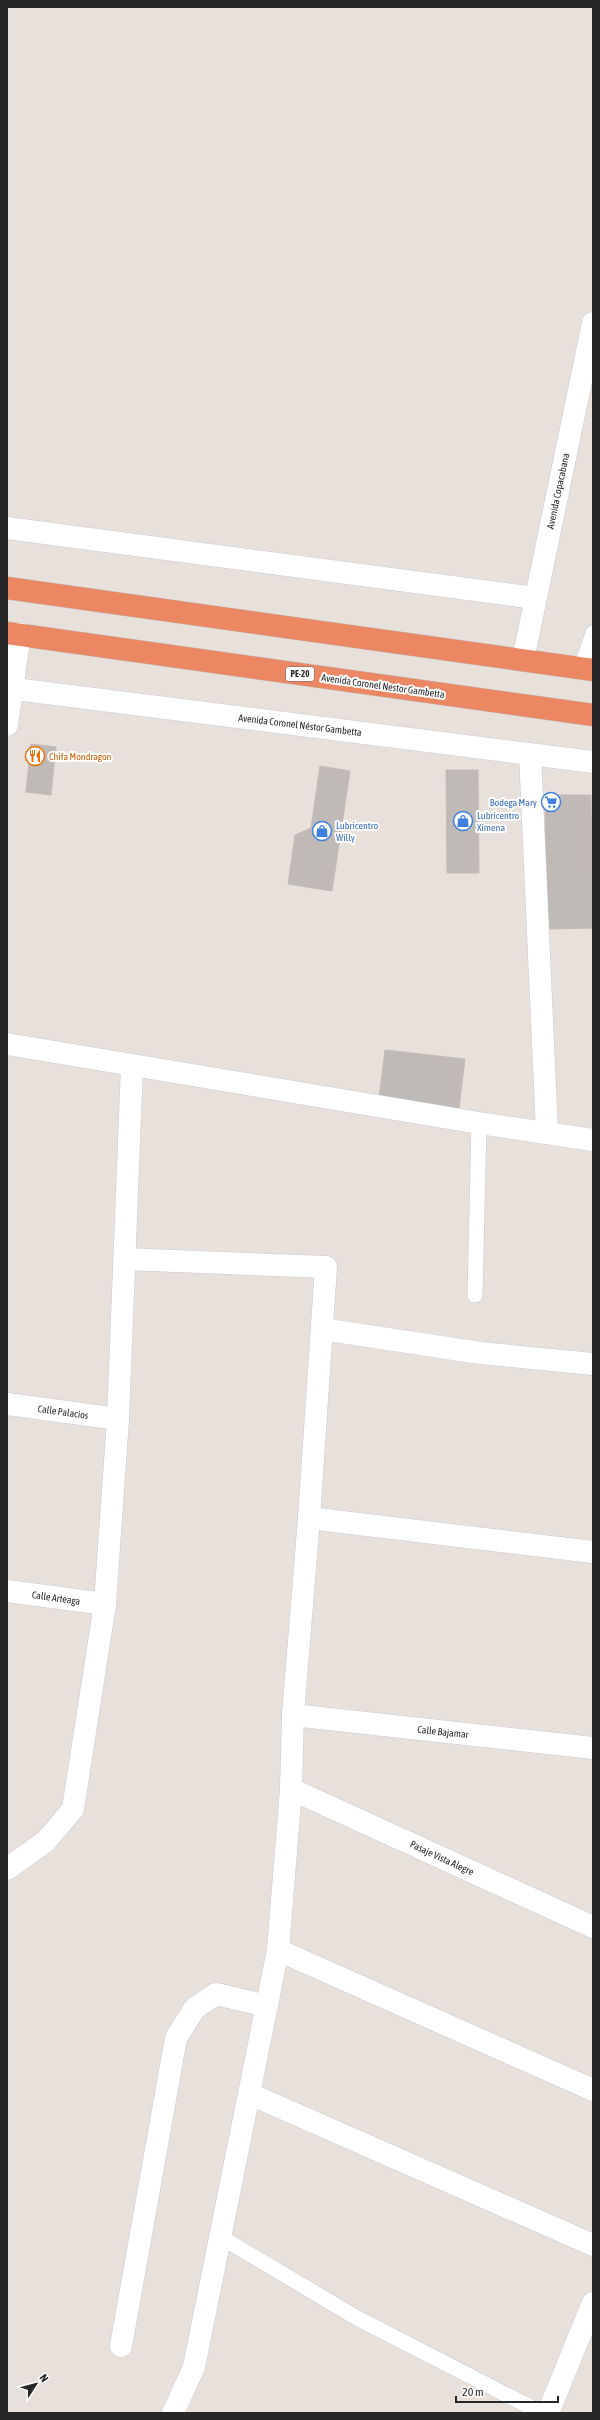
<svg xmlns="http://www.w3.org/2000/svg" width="600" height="2420" font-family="'Asap Condensed',sans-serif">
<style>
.building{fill:#c0bab7;stroke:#c3bbb4}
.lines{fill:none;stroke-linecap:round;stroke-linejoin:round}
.lane-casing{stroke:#c6cbd4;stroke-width:16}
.street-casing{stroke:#c6cbd4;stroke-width:23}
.secondary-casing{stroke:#c6cbd4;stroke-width:23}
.highway-casing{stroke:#bebebe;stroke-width:23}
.lane{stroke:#fff;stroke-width:15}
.street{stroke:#fff;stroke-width:22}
.secondary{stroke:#fff;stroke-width:22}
.highway{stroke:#eb8762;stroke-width:22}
.labels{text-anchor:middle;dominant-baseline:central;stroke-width:4;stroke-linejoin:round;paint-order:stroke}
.shield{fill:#fff;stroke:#686868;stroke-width:1}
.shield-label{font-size:9px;font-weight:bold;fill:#272727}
.street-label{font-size:10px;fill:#272727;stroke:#fff}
.food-label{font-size:10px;fill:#c56008;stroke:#fff;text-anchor:start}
.shop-label{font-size:10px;fill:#366cbe;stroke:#fff;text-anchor:start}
</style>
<rect width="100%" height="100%" fill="#e8e0da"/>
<g class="building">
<path d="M31 744 56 747 51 795 26 792Z"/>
<path d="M320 766 350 771 332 891 288 884 295 835 311 828Z"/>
<path d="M446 770H478L479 873H447Z"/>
<path d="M545 795H591L593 928 546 929Z"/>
<path d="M385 1050 465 1059 459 1108 379 1099Z"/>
</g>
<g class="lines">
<g class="lane-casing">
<g id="lane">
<path d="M581 668 593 633"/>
<path d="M475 1295 479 1123"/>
<path d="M219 2236 357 2318 542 2413"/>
</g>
</g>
<g class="street-casing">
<g id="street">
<path d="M7 528 535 598"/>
<path d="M523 660 593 323"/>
<path d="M7 688 593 762"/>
<path d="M530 754 547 1132"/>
<path d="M7 1044 479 1123 593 1140"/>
<path d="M125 1259 326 1267 309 1518 293 1715 291 1789 278 1950 194 2367 173 2413"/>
<path d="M322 1329 480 1353 593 1364"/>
<path d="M7 1404 118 1419"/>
<path d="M309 1518 593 1552"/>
<path d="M7 1591 105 1604"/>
<path d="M293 1715 593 1748"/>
<path d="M291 1789 593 1927"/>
<path d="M7 1869 46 1841 73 1809 105 1604 118 1419 132 1066"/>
<path d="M278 1950 593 2090"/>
<path d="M250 2094 593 2245"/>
<path d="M121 2346 176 2038 195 2008 216 1994 267 2006"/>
<path d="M548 2413 593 2303"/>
</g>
</g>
<g class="secondary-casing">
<path id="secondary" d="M7 725 20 634"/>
</g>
<g class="highway-casing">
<g id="highway">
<path d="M7 588 593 670"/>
<path d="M7 633 593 715"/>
</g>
</g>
<use href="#lane" class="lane"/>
<use href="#street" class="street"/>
<use href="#secondary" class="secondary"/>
<use href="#highway" class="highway"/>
</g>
<defs>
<g id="restaurant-ring" transform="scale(1)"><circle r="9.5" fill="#fff" stroke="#e8710a" stroke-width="1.5"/><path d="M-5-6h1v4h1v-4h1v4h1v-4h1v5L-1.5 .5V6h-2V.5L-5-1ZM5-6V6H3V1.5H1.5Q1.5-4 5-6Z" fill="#e8710a"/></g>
<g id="supermarket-ring" transform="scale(1)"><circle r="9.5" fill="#fff" stroke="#3f7fe0" stroke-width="1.5"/><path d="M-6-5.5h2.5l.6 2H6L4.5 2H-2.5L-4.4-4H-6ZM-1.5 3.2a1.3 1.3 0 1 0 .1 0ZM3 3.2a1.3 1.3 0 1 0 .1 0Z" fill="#3f7fe0"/></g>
<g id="shop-ring" transform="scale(1)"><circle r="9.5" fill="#fff" stroke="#3f7fe0" stroke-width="1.5"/><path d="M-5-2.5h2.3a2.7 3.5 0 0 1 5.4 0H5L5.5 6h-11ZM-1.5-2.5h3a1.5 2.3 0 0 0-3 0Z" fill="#3f7fe0"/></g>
</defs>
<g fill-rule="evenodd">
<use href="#restaurant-ring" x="35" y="756"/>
<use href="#supermarket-ring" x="551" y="802"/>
<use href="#shop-ring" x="463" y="821"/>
<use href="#shop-ring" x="322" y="831"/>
</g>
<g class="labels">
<rect class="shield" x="286" y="667" width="28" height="14" rx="3"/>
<g class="shield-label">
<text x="300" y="674">PE-20</text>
</g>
<g class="street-label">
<text transform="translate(558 491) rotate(-78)">Avenida Copacabana</text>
<text transform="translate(383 686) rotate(8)">Avenida Coronel Nestor Gambetta</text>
<text transform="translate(300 725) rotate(7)">Avenida Coronel Néstor Gambetta</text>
<text transform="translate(63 1412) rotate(8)">Calle Palacios</text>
<text transform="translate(56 1598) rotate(8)">Calle Arteaga</text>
<text transform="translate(443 1732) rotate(6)">Calle Bajamar</text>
<text transform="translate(442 1858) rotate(25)">Pasaje Vista Alegre</text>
</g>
<g class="food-label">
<text x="49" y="756">Chifa Mondragon</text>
</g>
<g class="shop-label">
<text x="537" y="802" text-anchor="end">Bodega Mary</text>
<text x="477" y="815">Lubricentro<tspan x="477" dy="12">Ximena</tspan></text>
<text x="336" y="825">Lubricentro<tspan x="336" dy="12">Willy</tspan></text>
</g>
</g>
<rect width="600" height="2420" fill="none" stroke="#272727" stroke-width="16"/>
<g transform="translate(36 2384) rotate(54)" stroke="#ffffff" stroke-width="3" paint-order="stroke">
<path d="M0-3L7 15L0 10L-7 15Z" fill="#272727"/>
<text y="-6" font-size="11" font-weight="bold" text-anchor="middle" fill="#272727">N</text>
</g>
<path d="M456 2396v6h102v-6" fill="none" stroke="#272727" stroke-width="2"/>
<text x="462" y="2396" font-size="12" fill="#272727" stroke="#ffffff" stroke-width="3" paint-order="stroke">20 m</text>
</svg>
